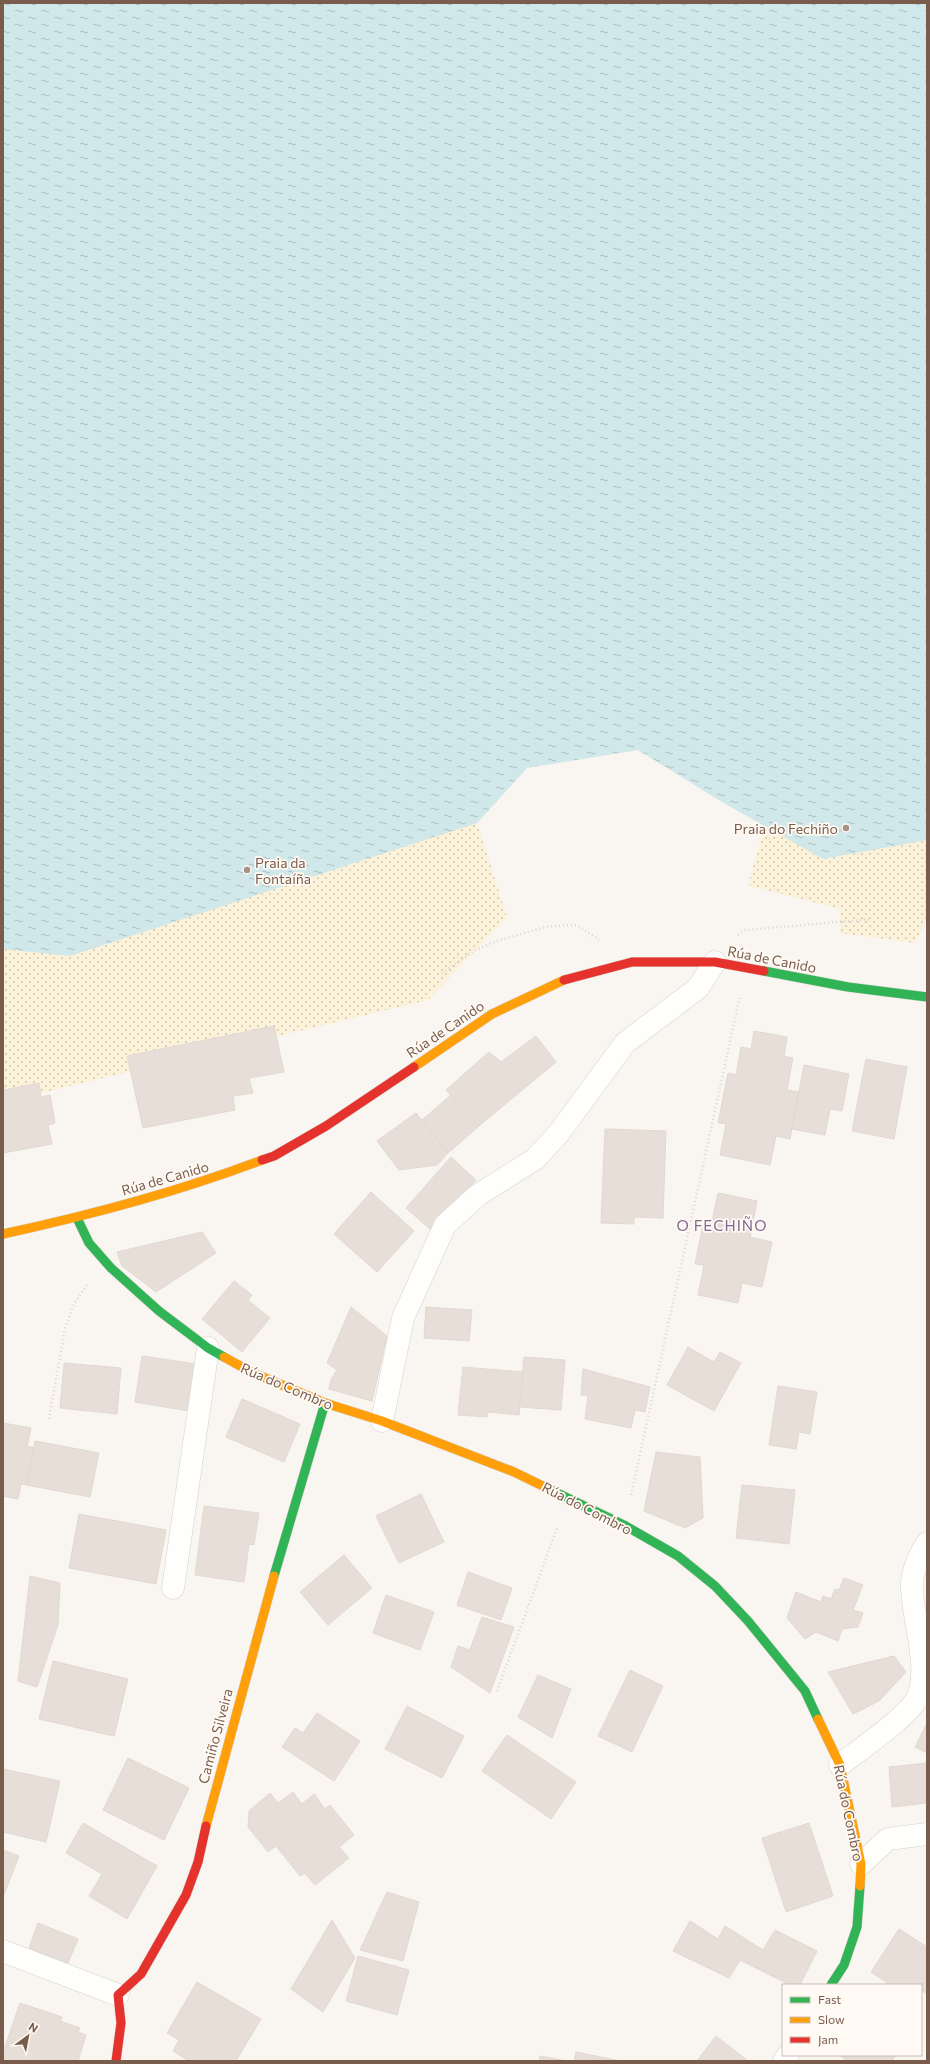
<svg xmlns="http://www.w3.org/2000/svg" width="930" height="2064" font-family="Commissioner,sans-serif">
<style>
.sand{fill:url(#sand-dots)}
.water{fill:url(#water-ripples)}
.building{fill:#e6ded7;stroke:#e2d8d2}
.lines{fill:none;stroke-linecap:round;stroke-linejoin:round}
.street-casing{stroke:#d7d1cb;stroke-width:23}
.fast-casing{stroke:#d9d2cb;stroke-width:10}
.slow-casing{stroke:#d9d2cb;stroke-width:10}
.jam-casing{stroke:#d9d2cb;stroke-width:10}
.path{stroke:#dcd5d0;stroke-width:2.5;stroke-dasharray:1 3;stroke-linecap:butt}
.street{stroke:#fefefd;stroke-width:22}
.fast{stroke:#30b455;stroke-width:9}
.slow{stroke:#ff9f0a;stroke-width:9}
.jam{stroke:#e5322d;stroke-width:9}
.poi-dot{fill:#a69286;stroke:#fffaf3;stroke-width:1.5}
.labels{text-anchor:middle;dominant-baseline:central;stroke-width:3.5;stroke-linejoin:round;paint-order:stroke}
.poi-label{font-size:14px;fill:#7a5c4d;stroke:#fffaf3;text-anchor:end}
.street-label{font-size:14px;fill:#7a5c4d;stroke:#fffaf3}
.neighbourhood-label{font-size:15px;letter-spacing:1px;fill:#846695;stroke:#fffaf3}
</style>
<defs>
<pattern id="sand-dots" width="8" height="8" patternUnits="userSpaceOnUse"><rect width="8" height="8" fill="#fbf2d9"/><path d="M2 2h.1M6 6h.1" fill="none" stroke="#d0c7b2" stroke-width="1.8" stroke-linecap="round"/></pattern>
<pattern id="water-ripples" width="26" height="14" patternUnits="userSpaceOnUse"><rect width="26" height="14" fill="#d0e8ea"/><path d="M2 4q2-2 4 0t4 0M15 11q2-2 4 0t4 0" fill="none" stroke="#aebfc0"/></pattern>
</defs>
<rect width="100%" height="100%" fill="#f9f5f0"/>
<g class="sand">
<path d="M789 739 927 763V918L915 943 840 933V909L748 885Z"/>
<path d="M3 800 477 823 507 917 428 1000 28 1096 3 1100Z"/>
</g>
<path class="water" d="M3 3H927V840L823 859 722 802 638 750 527 768 477 823 70 956 3 949Z"/>
<g class="building">
<path d="M274 1026 284 1072 249 1078 253 1093 233 1096 235 1110 143 1128 127 1056Z"/>
<path d="M754 1031 787 1037 784 1056 793 1058 787 1090 799 1092 790 1139 776 1136 770 1165 720 1155 726 1124 718 1123 728 1073 736 1075 741 1047 751 1049Z"/>
<path d="M536 1036 556 1062 479 1126 446 1090 489 1052 501 1062Z"/>
<path d="M866 1059 907 1067 894 1139 852 1131Z"/>
<path d="M804 1065 849 1074 842 1111 830 1109 825 1135 792 1129Z"/>
<path d="M3 1083 5 1090 39 1083 41 1097 50 1095 55 1123 48 1125 52 1144 3 1153Z"/>
<path d="M451 1095 479 1126 448 1153 422 1120Z"/>
<path d="M416 1113 448 1153 437 1165 399 1170 377 1141Z"/>
<path d="M605 1129 666 1131 663 1218 634 1217V1224L601 1223Z"/>
<path d="M451 1157 476 1180 431 1230 406 1208Z"/>
<path d="M371 1192 414 1231 377 1272 334 1234Z"/>
<path d="M718 1193 757 1201 750 1237 772 1242 762 1287 742 1283 738 1303 698 1295 704 1265 695 1264 704 1220 712 1222Z"/>
<path d="M202 1232 216 1253 156 1292 122 1266 117 1252Z"/>
<path d="M234 1281 252 1295 248 1300 270 1318 242 1352 202 1319Z"/>
<path d="M351 1307 387 1336 372 1401 329 1389 331 1380 337 1370 327 1363Z"/>
<path d="M426 1307 472 1310 469 1341 424 1338Z"/>
<path d="M688 1347 714 1362 720 1352 741 1363 714 1411 667 1385Z"/>
<path d="M142 1356 196 1364 189 1411 135 1402Z"/>
<path d="M524 1357 565 1360 561 1410 519 1407Z"/>
<path d="M64 1363 121 1368 117 1414 60 1408Z"/>
<path d="M463 1367 523 1372 519 1415 488 1412 487 1417 458 1415Z"/>
<path d="M583 1369 650 1387 645 1412 635 1410 631 1428 585 1419 588 1395H581Z"/>
<path d="M778 1386 817 1392 810 1434 799 1432 796 1449 769 1445Z"/>
<path d="M242 1399 300 1424 284 1462 226 1437Z"/>
<path d="M3 1423 31 1428 27 1446 34 1448 27 1485 21 1484 18 1499 3 1496Z"/>
<path d="M35 1441 99 1453 90 1497 27 1485Z"/>
<path d="M656 1452 700 1457 703 1518 685 1528 644 1511Z"/>
<path d="M742 1485 795 1490 789 1544 736 1538Z"/>
<path d="M421 1494 444 1542 399 1563 376 1516Z"/>
<path d="M204 1506 259 1513 254 1545 249 1544 244 1582 195 1575Z"/>
<path d="M79 1514 166 1530 156 1584 69 1568Z"/>
<path d="M344 1555 372 1588 328 1625 300 1592Z"/>
<path d="M468 1572 512 1588 501 1620 457 1605Z"/>
<path d="M30 1576 60 1583 58 1625 37 1687 18 1681Z"/>
<path d="M844 1578 863 1585 853 1610 863 1613 858 1627 842 1629 838 1641 816 1632 805 1639 787 1618 796 1592 821 1602 823 1596 831 1599 835 1589 839 1590Z"/>
<path d="M386 1595 434 1612 420 1650 373 1633Z"/>
<path d="M482 1617 514 1627 490 1693 451 1667 458 1646 470 1650Z"/>
<path d="M894 1656 906 1672 879 1701 853 1714 828 1672Z"/>
<path d="M53 1661 128 1679 114 1736 39 1719Z"/>
<path d="M630 1670 663 1686 632 1752 598 1736Z"/>
<path d="M538 1675 571 1689 552 1738 518 1717Z"/>
<path d="M407 1706 464 1736 442 1778 385 1749Z"/>
<path d="M317 1713 360 1741 334 1781 282 1747 295 1728 303 1733Z"/>
<path d="M927 1723V1753L915 1747Z"/>
<path d="M507 1735 576 1782 551 1819 482 1771Z"/>
<path d="M128 1758 189 1788 164 1840 103 1810Z"/>
<path d="M927 1763V1803L892 1807 889 1767Z"/>
<path d="M3 1769 60 1781 46 1842 3 1832Z"/>
<path d="M293 1792 302 1804 314 1794 325 1809 330 1805 354 1835 339 1847 349 1858 315 1885 305 1873 300 1876 276 1846 268 1852 248 1827 249 1811 270 1793 278 1803Z"/>
<path d="M83 1823 157 1866 127 1919 89 1896 102 1874 66 1853Z"/>
<path d="M809 1823 833 1896 786 1912 762 1838Z"/>
<path d="M3 1850 19 1856 3 1897Z"/>
<path d="M387 1892 419 1902 403 1961 360 1950Z"/>
<path d="M332 1920 355 1958 323 2012 291 1989Z"/>
<path d="M690 1921 718 1939 725 1926 763 1950 775 1930 817 1951 800 1985H790L740 1960 729 1978 673 1951Z"/>
<path d="M38 1923 78 1939 68 1963 29 1948Z"/>
<path d="M899 1929 927 1947V1994L921 1990V1985H890L871 1972Z"/>
<path d="M358 1956 409 1970 397 2015 346 2001Z"/>
<path d="M197 1982 261 2019 236 2061H189L173 2051 179 2040 167 2033Z"/>
<path d="M20 2003 62 2017 60 2021 80 2028 78 2032 86 2035 78 2061H8L3 2059V2052Z"/>
<path d="M716 2036 748 2061H697Z"/>
<path d="M576 2052 621 2061H574Z"/>
<path d="M839 2055H896L892 2061H848Z"/>
<path d="M540 2056 567 2061H539Z"/>
</g>
<g class="lines">
<g class="street-casing">
<g id="street">
<path d="M382 1421 403 1318 445 1225 478 1195 535 1159 559 1133 625 1043 698 988 715 962"/>
<path d="M173 1588 208 1348"/>
<path d="M840 1765C859 1750 908 1717 918 1697 930 1666 913 1621 912 1588 911 1572 919 1556 927 1543"/>
<path d="M861 1864 888 1839 927 1834"/>
<path d="M3 1951 118 1995"/>
<path d="M784 2061 788 2055"/>
</g>
</g>
<g class="fast-casing">
<g id="fast">
<path d="M764 971 848 987 927 997"/>
<path d="M77 1218 89 1243 111 1268 159 1311 208 1348 224 1357"/>
<path d="M547 1488 624 1525 678 1556 715 1586 748 1621 805 1691 818 1719"/>
<path d="M274 1576 325 1403"/>
<path d="M831 1985 844 1965 857 1927 860 1886"/>
</g>
</g>
<g class="slow-casing">
<g id="slow">
<path d="M414 1067 492 1014 564 980"/>
<path d="M3 1234C91 1215 178 1192 262 1160"/>
<path d="M224 1357 251 1372 325 1403 382 1421 514 1472 547 1488"/>
<path d="M818 1719 840 1765 861 1864 860 1886"/>
<path d="M206 1826 274 1576"/>
</g>
</g>
<g class="jam-casing">
<g id="jam">
<path d="M564 980 632 962H715L764 971"/>
<path d="M262 1160 274 1156 326 1126 414 1067"/>
<path d="M116 2061 121 2023 118 1995 141 1974 186 1895 198 1862 206 1826"/>
</g>
</g>
<g class="path">
<path d="M738 935 745 930 872 919"/>
<path d="M442 973 476 950 499 940 550 926 577 925 599 940"/>
<path d="M49 1419 65 1329 73 1306 87 1285"/>
<path d="M631 1495 740 996"/>
<path d="M497 1691 558 1526"/>
</g>
<use href="#street" class="street"/>
<use href="#fast" class="fast"/>
<use href="#slow" class="slow"/>
<use href="#jam" class="jam"/>
</g>
<g class="poi-dot">
<circle cx="846" cy="828" r="4"/>
<circle cx="247" cy="870" r="4"/>
</g>
<g class="labels">
<g class="poi-label">
<text x="838" y="828">Praia do Fechiño</text>
<text x="255" y="862" text-anchor="start">Praia da<tspan x="255" dy="16">Fontaíña</tspan></text>
</g>
<g class="street-label">
<text transform="translate(772 959) rotate(11)">Rúa de Canido</text>
<text transform="translate(445 1029) rotate(-34)">Rúa de Canido</text>
<text transform="translate(165 1178) rotate(-16)">Rúa de Canido</text>
<text transform="translate(287 1386) rotate(23)">Rúa do Combro</text>
<text transform="translate(587 1508) rotate(27)">Rúa do Combro</text>
<text transform="translate(215 1736) rotate(-75)">Camiño Silveira</text>
<text transform="translate(849 1813) rotate(78)">Rúa do Combro</text>
</g>
<g class="neighbourhood-label">
<text x="722" y="1225">O FECHIÑO</text>
</g>
</g>
<rect width="930" height="2064" fill="none" stroke="#7a5c4d" stroke-width="8"/>
<rect x="782" y="1984" width="140" height="72" fill="#fffaf3" stroke="#cabbb1"/>
<rect x="790" y="1997" width="20" height="6" fill="#30b455" stroke="#cabbb1"/>
<text x="818" y="2004" font-size="12" fill="#7a5c4d">Fast</text>
<rect x="790" y="2017" width="20" height="6" fill="#ff9f0a" stroke="#cabbb1"/>
<text x="818" y="2024" font-size="12" fill="#7a5c4d">Slow</text>
<rect x="790" y="2037" width="20" height="6" fill="#e5322d" stroke="#cabbb1"/>
<text x="818" y="2044" font-size="12" fill="#7a5c4d">Jam</text>
<g transform="translate(28 2036) rotate(32)" stroke="#fffaf3" stroke-width="3" paint-order="stroke">
<path d="M0-3L7 15L0 10L-7 15Z" fill="#7a5c4d"/>
<text y="-6" font-size="11" font-weight="bold" text-anchor="middle" fill="#7a5c4d">N</text>
</g>
</svg>
